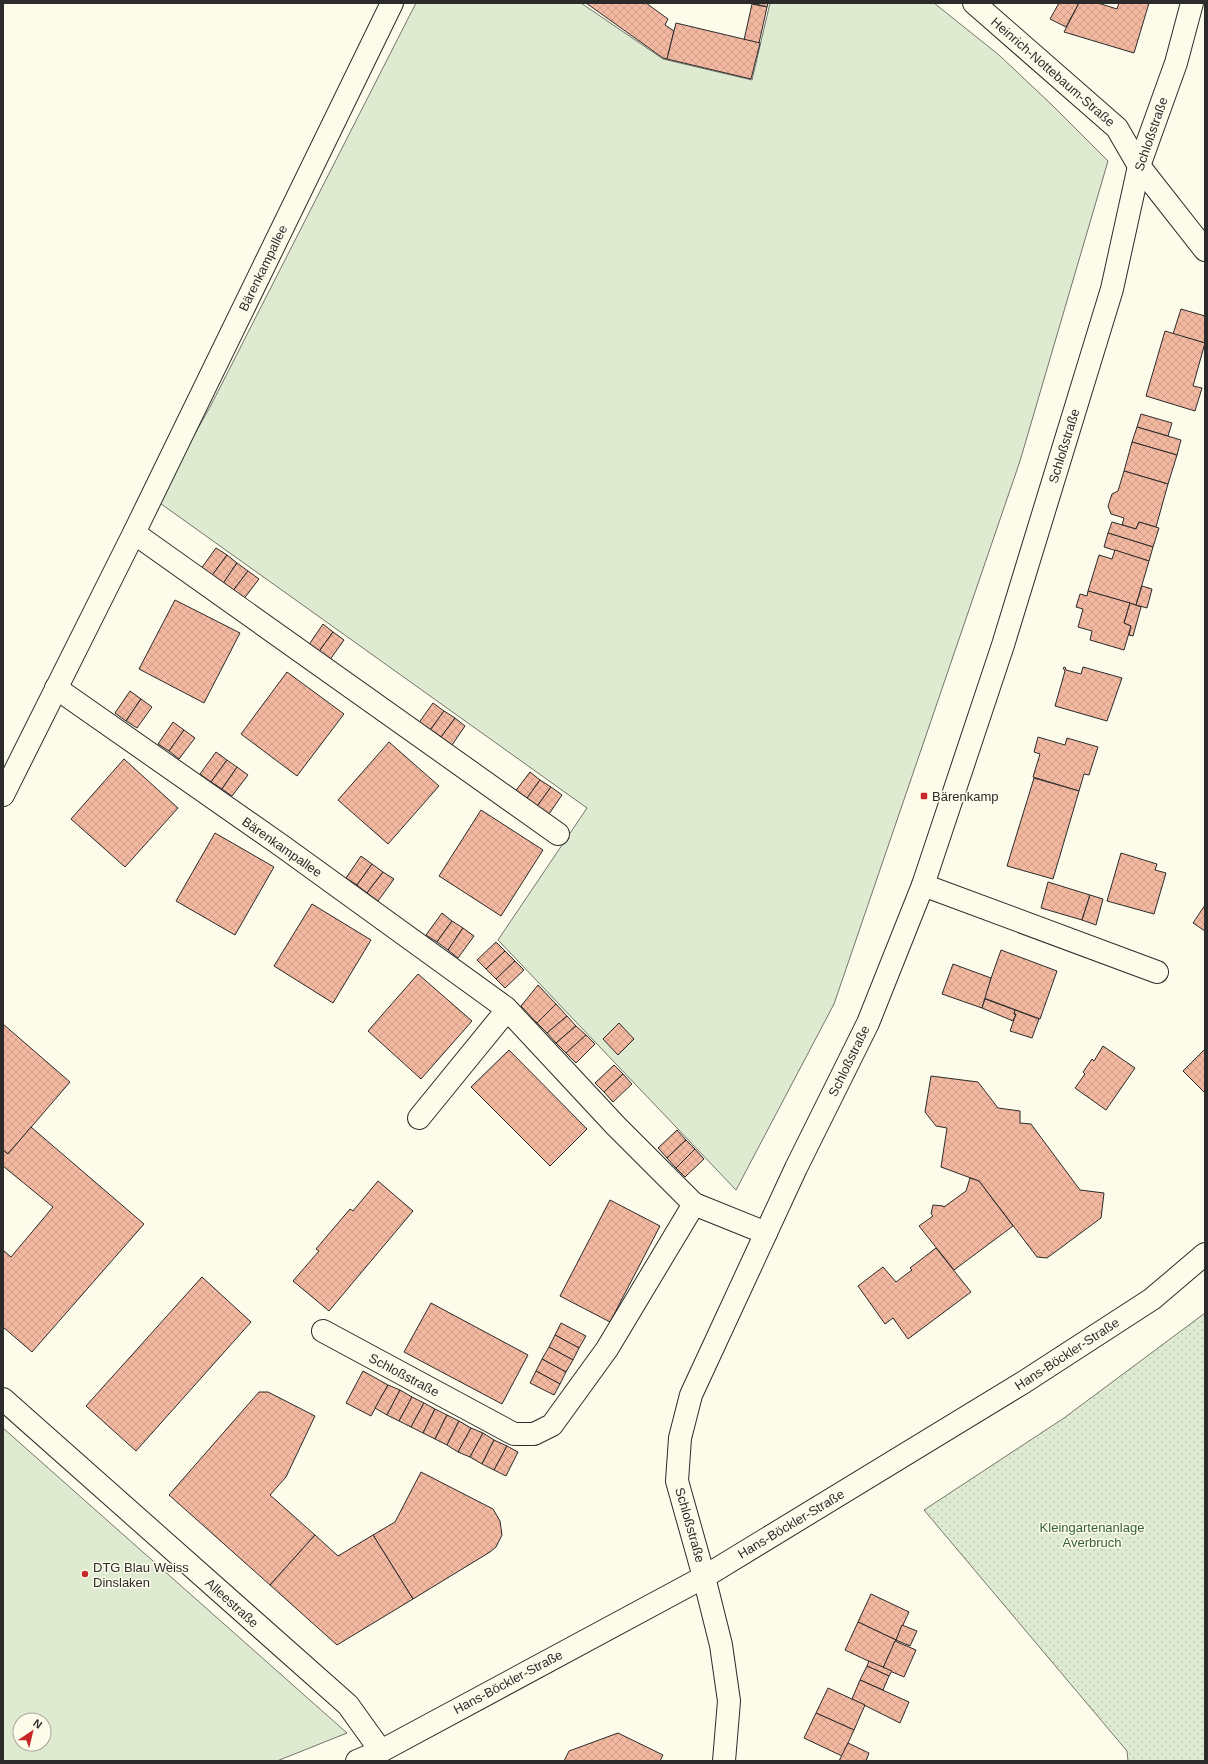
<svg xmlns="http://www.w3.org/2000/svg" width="1208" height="1764" font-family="Arial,sans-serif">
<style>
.park{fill:#deebd1;stroke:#74746e;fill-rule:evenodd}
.garden{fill:url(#garden-dots);stroke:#74746e}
.building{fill:url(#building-cross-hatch);stroke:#2b2b2b}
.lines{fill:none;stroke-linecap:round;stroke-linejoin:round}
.minor-casing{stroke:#2b2b2b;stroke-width:24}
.major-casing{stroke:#2b2b2b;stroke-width:24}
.minor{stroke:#fdfbea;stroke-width:22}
.major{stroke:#fdfbea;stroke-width:22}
.poi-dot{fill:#c62828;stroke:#fdfbea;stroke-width:1.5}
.labels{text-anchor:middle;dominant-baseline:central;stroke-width:3;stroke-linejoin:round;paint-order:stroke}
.street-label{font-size:13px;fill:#2b2b2b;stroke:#fdfbea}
.poi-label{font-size:13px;fill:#2b2b2b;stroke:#fdfbea;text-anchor:start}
.park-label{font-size:13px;fill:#34623c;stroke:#fdfbea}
</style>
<defs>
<pattern id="garden-dots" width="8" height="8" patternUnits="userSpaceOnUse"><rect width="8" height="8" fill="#deebd1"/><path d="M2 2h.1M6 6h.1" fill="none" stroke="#bfcab4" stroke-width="1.8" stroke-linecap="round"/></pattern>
<pattern id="building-cross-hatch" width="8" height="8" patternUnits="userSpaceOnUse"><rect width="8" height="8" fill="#f2b8a0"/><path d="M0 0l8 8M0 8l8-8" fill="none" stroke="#d09e8a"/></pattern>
</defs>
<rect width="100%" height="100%" fill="#fdfbea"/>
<g class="park">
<path d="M416 3H581L663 59 752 80 770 3H934L999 55 1052 105 1108 161 1020 461 834 1004 736 1190 498 940 587 808 157 501 210 407Z"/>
<path d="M3 1428 347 1733 277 1761H3ZM20 1720H44V1744H20Z"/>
</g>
<path class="garden" d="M1205 1313V1761H1128L1127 1751 924 1510 1064 1418Z"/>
<g class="building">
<path d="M586 3H646L668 19 665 25 674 31 667 59 663 58Z"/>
<path d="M752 3H768L767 7Z"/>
<path d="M1059 3H1079L1066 27 1050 19Z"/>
<path d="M1079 3H1098L1117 9 1119 3H1149L1134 53 1064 32Z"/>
<path d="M752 4 767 7 759 43 744 40Z"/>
<path d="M676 23 760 43 751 79 667 59Z"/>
<path d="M1181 309 1205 316V343L1173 334Z"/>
<path d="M1165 331 1205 343 1193 386 1202 388 1195 411 1146 396Z"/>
<path d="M1141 414 1172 423 1168 436 1137 427Z"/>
<path d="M1137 427 1181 440 1177 455 1132 442Z"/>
<path d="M1132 442 1177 455 1168 484 1124 471Z"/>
<path d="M1124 471 1168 484 1156 527 1139 522 1136 529 1126 526 1122 525 1124 518 1111 514 1108 506 1112 494 1118 491Z"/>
<path d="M1112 522 1136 529 1139 522 1159 528 1153 547 1108 533Z"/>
<path d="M1108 533 1153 547 1149 561 1104 547Z"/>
<path d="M216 548 227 555 211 577 200 570Z"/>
<path d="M1115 550 1149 561 1136 605 1088 591 1099 555 1112 559Z"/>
<path d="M227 555 237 563 222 585 211 577Z"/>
<path d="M237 563 248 571 232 592 222 585Z"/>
<path d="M248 571 259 579 243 600 232 592Z"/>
<path d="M1142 586 1152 589 1147 608 1136 605Z"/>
<path d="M1088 591 1130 603 1124 623 1131 626 1124 650 1090 640 1092 631 1078 627 1083 609 1076 607 1080 594 1087 596Z"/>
<path d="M175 600 240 633 204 703 139 669Z"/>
<path d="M1130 603 1141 607 1133 636 1129 635 1131 626 1124 623Z"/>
<path d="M323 624 333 632 318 653 308 646Z"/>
<path d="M333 632 344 640 329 661 318 653Z"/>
<path d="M1065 667 1066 670 1081 674 1083 667 1122 678 1107 721 1055 706 1065 671 1063 668Z"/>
<path d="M287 672 344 714 297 776 241 734Z"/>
<path d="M130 691 141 699 126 721 115 713Z"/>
<path d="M141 699 152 707 137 728 126 721Z"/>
<path d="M433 703 444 711 428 733 418 724Z"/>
<path d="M444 711 455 718 439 740 428 733Z"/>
<path d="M455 718 465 726 450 748 439 740Z"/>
<path d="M173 722 184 730 169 751 158 744Z"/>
<path d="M184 730 195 738 179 759 169 751Z"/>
<path d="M1038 737 1065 745 1067 738 1098 747 1089 775 1084 774 1079 791 1033 777 1040 754 1034 752Z"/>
<path d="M389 742 439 786 388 844 338 800Z"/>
<path d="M216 752 227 760 211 782 200 774Z"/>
<path d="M124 759 178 808 125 867 71 819Z"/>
<path d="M227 760 237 767 222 789 211 782Z"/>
<path d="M237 767 248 775 232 796 222 789Z"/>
<path d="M530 772 540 780 525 801 514 793Z"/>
<path d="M1034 778 1079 791 1053 879 1007 866Z"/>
<path d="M540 780 551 787 535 809 525 801Z"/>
<path d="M551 787 562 795 547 817 535 809Z"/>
<path d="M481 810 543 850 501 916 439 876Z"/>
<path d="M215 833 274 867 235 935 176 901Z"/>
<path d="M1121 853 1157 864 1155 870 1166 873 1154 914 1107 901Z"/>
<path d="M361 856 372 864 357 885 346 878Z"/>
<path d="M372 864 383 872 367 893 357 885Z"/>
<path d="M383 872 394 879 378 901 367 893Z"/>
<path d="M1048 882 1090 895 1082 920 1041 908Z"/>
<path d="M1090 895 1103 899 1096 925 1082 920Z"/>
<path d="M312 904 371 940 333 1003 274 966Z"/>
<path d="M1205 905V931L1193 923Z"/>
<path d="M442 913 452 921 437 942 426 935Z"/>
<path d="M452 921 463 928 448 950 437 942Z"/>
<path d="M463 928 474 936 458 958 448 950Z"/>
<path d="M496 942 505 951 486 969 477 960Z"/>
<path d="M1001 950 1057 971 1040 1019 984 998Z"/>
<path d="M505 951 515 961 496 979 486 969Z"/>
<path d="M515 961 524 970 505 988 496 979Z"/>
<path d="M953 964 991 978 982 1008 942 994Z"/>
<path d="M418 974 472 1021 421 1079 368 1031Z"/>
<path d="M538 985 556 1004 537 1023 521 1006Z"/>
<path d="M985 999 1015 1010 1014 1014H1016L1013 1021 982 1008Z"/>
<path d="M556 1004 567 1016 547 1033 537 1023Z"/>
<path d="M1015 1010 1039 1019 1032 1038 1010 1031 1016 1014H1014Z"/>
<path d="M567 1016 576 1026 556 1043 547 1033Z"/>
<path d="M619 1023 634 1039 618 1055 603 1039Z"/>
<path d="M3 1024 70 1082 8 1154 3 1150Z"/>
<path d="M576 1026 586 1035 566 1053 556 1043Z"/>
<path d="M586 1035 595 1044 576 1063 566 1053Z"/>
<path d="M1103 1046 1135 1068 1106 1110 1075 1088 1085 1074 1083 1072 1092 1059 1094 1061Z"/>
<path d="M1205 1049V1093L1183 1071Z"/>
<path d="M509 1050 587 1129 550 1166 471 1087Z"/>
<path d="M614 1065 623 1074 604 1092 595 1083Z"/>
<path d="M623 1074 632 1084 613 1102 604 1092Z"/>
<path d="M931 1076 978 1082 998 1108 1020 1111V1123L1031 1124 1080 1190 1104 1193 1101 1218 1047 1258 1037 1257 979 1181 941 1167 947 1128 936 1126 925 1112Z"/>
<path d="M31 1127 144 1224 32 1352 3 1327V1250L11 1257 53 1207 3 1166V1150L8 1154Z"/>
<path d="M677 1130 686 1140 667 1158 658 1148Z"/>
<path d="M686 1140 695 1149 676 1168 667 1158Z"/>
<path d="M695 1149 704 1159 685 1177 676 1168Z"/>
<path d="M970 1178 979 1181 1013 1226 954 1270 919 1226 933 1216 931 1214 933 1205 943 1206 944 1207 966 1191Z"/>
<path d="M378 1181 413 1211 329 1311 293 1281 319 1251 316 1249 350 1209 353 1211Z"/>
<path d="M610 1200 660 1226 610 1322 560 1296Z"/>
<path d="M936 1248 971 1292 908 1339 893 1318 885 1324 858 1286 883 1267 896 1282 912 1270 910 1268Z"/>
<path d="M202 1277 251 1322 136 1451 86 1406Z"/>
<path d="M431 1303 528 1355 502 1404 404 1352Z"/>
<path d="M561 1323 586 1336 579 1348 555 1335Z"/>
<path d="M555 1335 579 1348 573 1360 549 1347Z"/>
<path d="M549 1347 573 1360 566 1372 542 1359Z"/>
<path d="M542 1359 566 1372 560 1384 536 1371Z"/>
<path d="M363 1371 388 1385 371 1416 346 1403Z"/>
<path d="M536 1371 560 1384 554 1395 530 1383Z"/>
<path d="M388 1385 400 1390 387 1415 375 1408Z"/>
<path d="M400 1390 412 1397 399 1421 387 1415Z"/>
<path d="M259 1392H268L315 1416 286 1477 270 1495 315 1535 270 1585 169 1495Z"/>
<path d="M412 1397 424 1403 411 1427 399 1421Z"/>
<path d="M424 1403 435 1409 423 1433 411 1427Z"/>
<path d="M435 1409 447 1415 435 1439 423 1433Z"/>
<path d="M447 1415 459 1421 447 1445 435 1439Z"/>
<path d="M459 1421 471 1428 458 1452 447 1445Z"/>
<path d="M471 1428 483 1433 470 1457 458 1452Z"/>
<path d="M483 1433 494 1440 482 1464 470 1457Z"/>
<path d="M494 1440 507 1446 494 1470 482 1464Z"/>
<path d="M507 1446 518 1452 506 1476 494 1470Z"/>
<path d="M421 1472 493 1509 500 1521 502 1535 496 1547 490 1552 413 1599 373 1535 395 1522Z"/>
<path d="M315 1535 338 1556 373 1535 413 1599 337 1645 270 1585Z"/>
<path d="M871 1594 909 1612 896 1640 858 1622Z"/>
<path d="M858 1622 896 1640 883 1668 845 1650Z"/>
<path d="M902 1625 917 1631 910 1646 896 1640Z"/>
<path d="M895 1641 916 1650 904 1677 883 1668Z"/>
<path d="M869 1661 892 1671 889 1676 867 1666Z"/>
<path d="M867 1666 889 1676 883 1690 860 1680Z"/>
<path d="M860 1680 909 1702 900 1723 852 1699Z"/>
<path d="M828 1688 865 1705 854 1730 816 1713Z"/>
<path d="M816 1713 854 1730 842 1756 804 1738Z"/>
<path d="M618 1733 663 1755 660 1761H564L569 1751Z"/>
<path d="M848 1743 869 1753 866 1761H839Z"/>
</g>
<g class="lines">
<g class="minor-casing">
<g id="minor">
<path d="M974 3 1117 128 1139 166 1205 250"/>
<path d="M134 533 558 834"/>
<path d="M56 688 282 846 506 1008 616 1126 694 1204 766 1233"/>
<path d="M3 795 134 533 392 3"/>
<path d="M923 885 1157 972"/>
<path d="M419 1118 507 1010"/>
<path d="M323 1331 514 1434H534L552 1425 607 1349 694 1204"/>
<path d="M3 1399 348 1705 381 1751"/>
<path d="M724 1761 729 1701 721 1645 704 1577 677 1481 680 1438 691 1395 796 1168 868 1023 923 885 1003 645 1112 289 1139 166 1176 63 1192 3"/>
</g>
</g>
<g class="major-casing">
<path id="major" d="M357 1761 381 1751 704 1577 1024 1382 1152 1299 1205 1254"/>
</g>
<use href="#minor" class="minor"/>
<use href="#major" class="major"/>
</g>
<g class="poi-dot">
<rect x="920" y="792" width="8" height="8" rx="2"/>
<circle cx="85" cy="1574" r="4"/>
</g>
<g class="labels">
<g class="street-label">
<text transform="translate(1053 72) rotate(41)">Heinrich-Nottebaum-Straße</text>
<text transform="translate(1151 134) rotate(-71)">Schloßstraße</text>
<text transform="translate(263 268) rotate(-64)">Bärenkampallee</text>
<text transform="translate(1064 446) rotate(-73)">Schloßstraße</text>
<text transform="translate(282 847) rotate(35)">Bärenkampallee</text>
<text transform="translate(849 1061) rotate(-64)">Schloßstraße</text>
<text transform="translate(1067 1354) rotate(-33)">Hans-Böckler-Straße</text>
<text transform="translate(404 1375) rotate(28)">Schloßstraße</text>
<text transform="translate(791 1524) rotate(-31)">Hans-Böckler-Straße</text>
<text transform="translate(690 1525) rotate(74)">Schloßstraße</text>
<text transform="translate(232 1603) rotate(42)">Alleestraße</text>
<text transform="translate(508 1682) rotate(-28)">Hans-Böckler-Straße</text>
</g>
<g class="poi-label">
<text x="932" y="796">Bärenkamp</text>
<text x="93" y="1567">DTG Blau Weiss<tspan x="93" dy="15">Dinslaken</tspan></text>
</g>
<g class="park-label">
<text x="1092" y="1527">Kleingartenanlage<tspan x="1092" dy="15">Averbruch</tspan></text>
</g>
</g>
<rect width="1208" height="1764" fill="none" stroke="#2b2b2b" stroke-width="8"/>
<g transform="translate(32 1732) rotate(35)"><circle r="19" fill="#fdfbea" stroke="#a9a89e"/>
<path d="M0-3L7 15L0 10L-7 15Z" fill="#c62828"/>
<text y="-6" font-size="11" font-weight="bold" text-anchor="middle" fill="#2b2b2b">N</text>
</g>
</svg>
